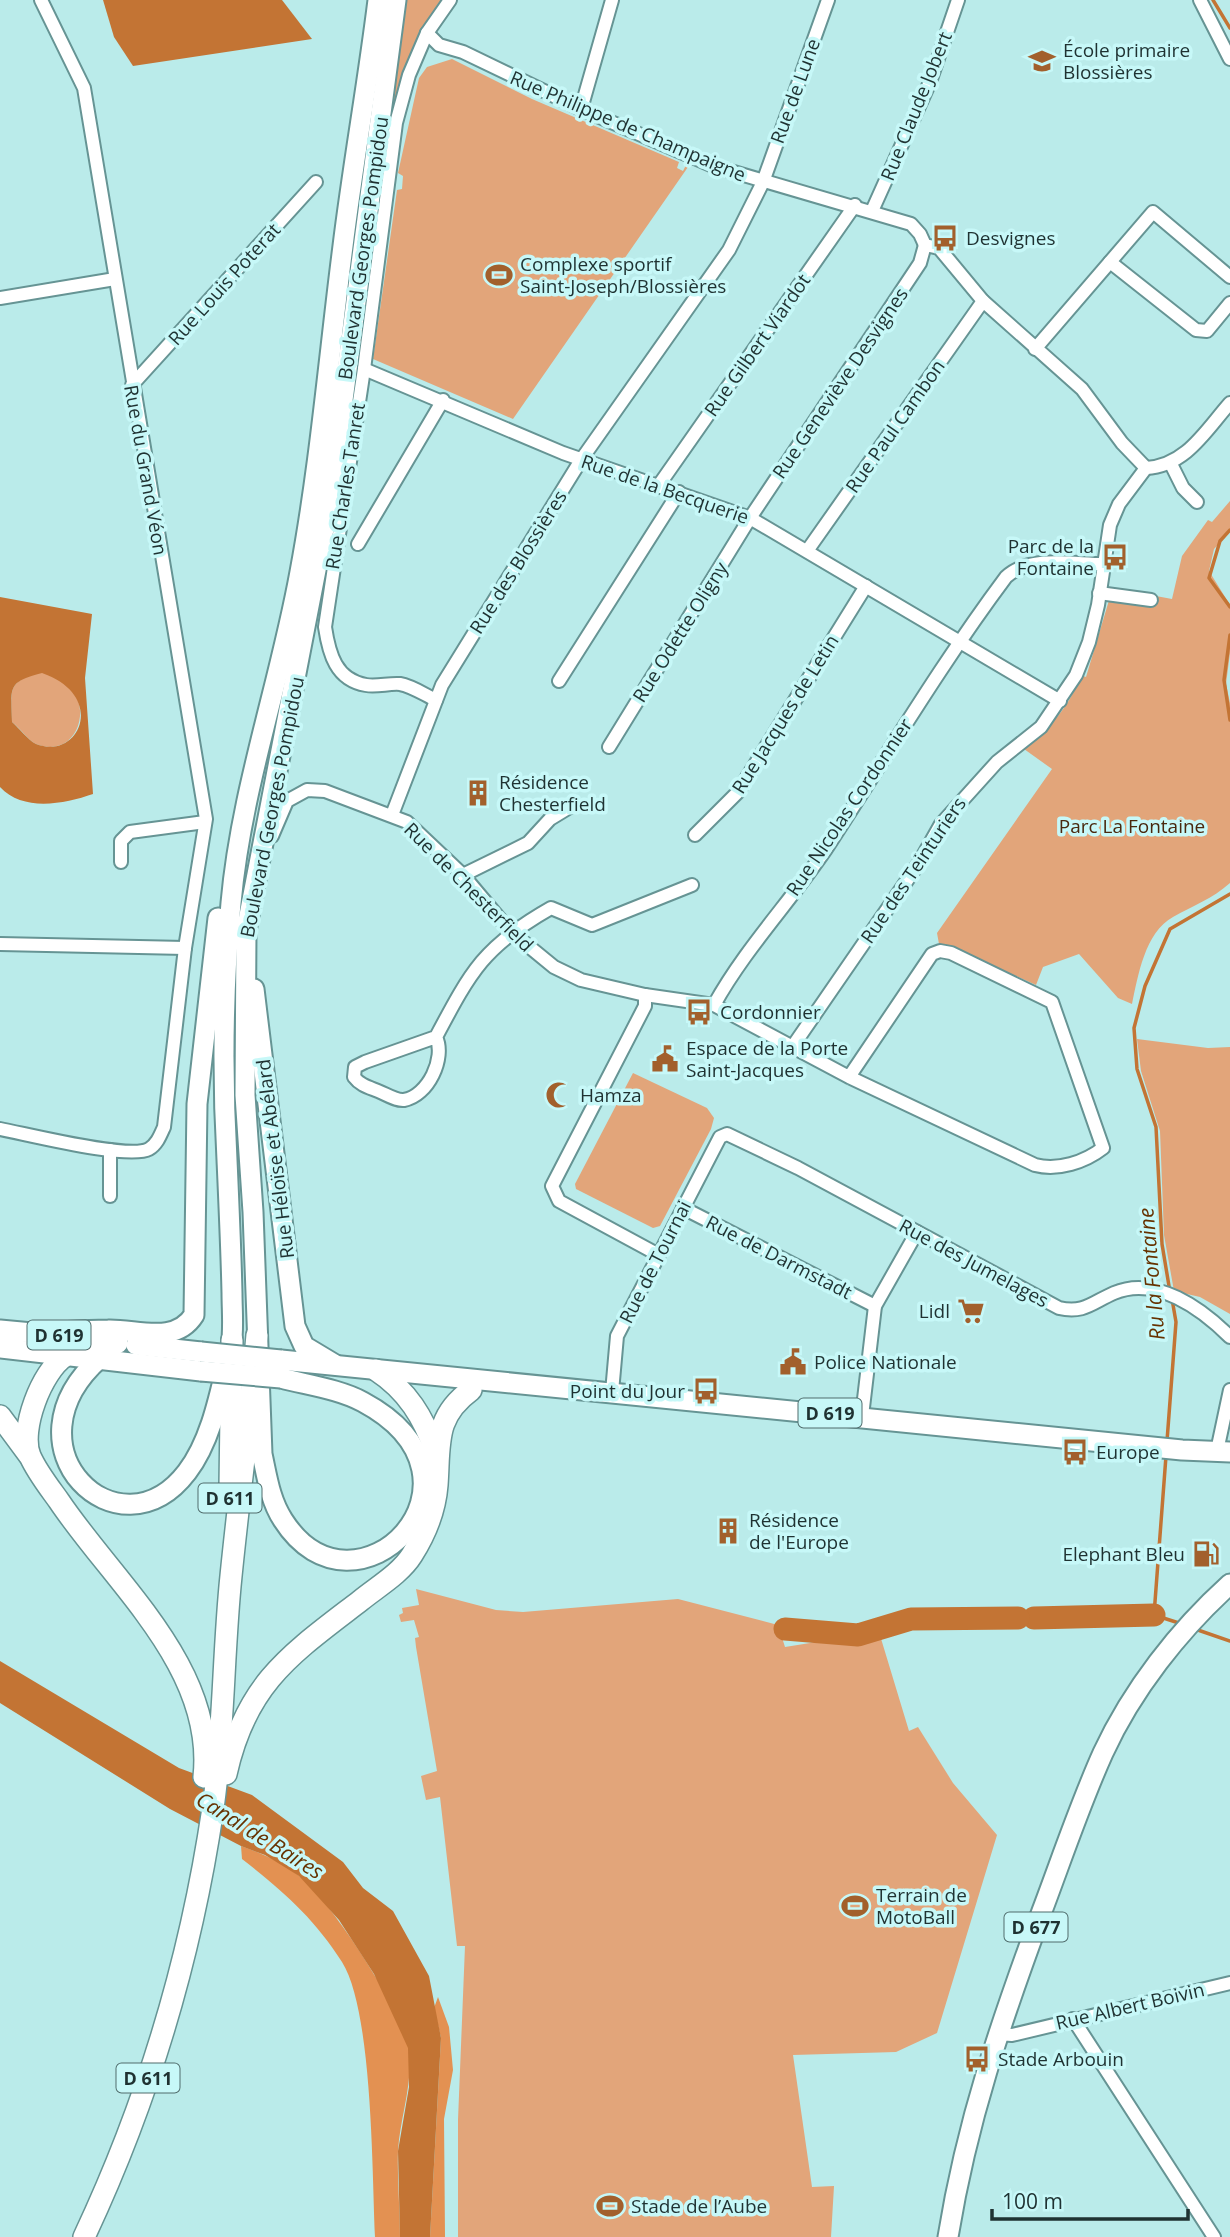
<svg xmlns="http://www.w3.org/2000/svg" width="1230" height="2237" font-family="'Open Sans',sans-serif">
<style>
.green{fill:#e2a57a}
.forest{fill:#e39152}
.water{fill:#c37434;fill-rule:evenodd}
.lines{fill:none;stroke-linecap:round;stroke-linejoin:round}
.stream{stroke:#c37434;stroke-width:3.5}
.river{stroke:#c37434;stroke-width:23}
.street-casing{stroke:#669494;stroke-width:16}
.primary-casing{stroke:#669494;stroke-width:23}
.highway-casing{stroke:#669494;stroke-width:24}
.street{stroke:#fff;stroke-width:12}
.primary{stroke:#fff;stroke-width:19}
.highway{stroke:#fff;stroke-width:21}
.primary-bridge-casing{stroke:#669494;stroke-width:23;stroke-linecap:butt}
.primary-bridge{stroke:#fff;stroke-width:19}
.labels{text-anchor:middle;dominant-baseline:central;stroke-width:7;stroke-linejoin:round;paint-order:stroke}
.shield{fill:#c7f8f8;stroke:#516d6d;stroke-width:2}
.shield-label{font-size:18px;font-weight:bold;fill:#1f3232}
.poi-label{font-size:19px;fill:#1f3232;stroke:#c7f8f8;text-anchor:start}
.street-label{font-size:19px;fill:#1f3232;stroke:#c7f8f8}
.park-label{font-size:19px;fill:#49280e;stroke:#c7f8f8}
.water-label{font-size:21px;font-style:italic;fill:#663200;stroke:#c7f8f8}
</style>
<rect width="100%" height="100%" fill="#baebea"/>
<g class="green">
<path d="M404 0H443C409 45 396 85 387 140Z"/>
<path d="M452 59 532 99 679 162 677 168 683 171 686 165 688 167 513 419 373 359 397 190 402 189 403 176 398 173 419 78 427 67Z"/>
<path d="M1230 501V532L1214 549 1209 571 1230 605V653L1226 684 1230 703V883C1212 899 1194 905 1173 917 1145 932 1138 976 1132 1004L1118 998 1079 954 1043 967 1036 985 954 948 939 944 937 933 1052 769 1024 749C1051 727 1069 707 1081 675L1086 677 1110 597 1152 608 1156 596 1172 599 1182 556 1208 520 1212 522Z"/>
<path d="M42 672C52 676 64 679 71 688 93 714 73 759 36 744 28 740 20 728 12 722 11 687 7 682 42 672Z"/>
<path d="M1137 1039 1208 1048 1230 1047V1314L1200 1297 1174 1291 1164 1235 1160 1131 1141 1071Z"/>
<path d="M633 1073 707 1108 714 1118 711 1129 660 1226 653 1228 576 1189 575 1184Z"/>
<path d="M416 1589 496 1610 523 1612 678 1599 778 1625 785 1647 879 1632 909 1731 918 1727 953 1783 997 1835 937 2033 896 2052 793 2055 812 2187 834 2186 831 2237H458V2120L465 1946H457L440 1797 426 1800 421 1776 437 1771 416 1647 415 1638 419 1637 414 1620 401 1622 399 1615 403 1613 402 1608 419 1605Z"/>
</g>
<g class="forest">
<path d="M241 1846C261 1853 281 1862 298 1875 330 1899 403 2011 409 2050 413 2085 400 2117 398 2151 397 2179 400 2209 400 2237H375C372 2175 373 2011 342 1962 314 1918 283 1891 242 1859Z"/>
<path d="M438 1997 449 2027 453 2070 444 2119 445 2237H430L441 2038 434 2008Z"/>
</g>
<g class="water">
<path d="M103 0H282L312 39 133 66 114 37Z"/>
<path d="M0 597 92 614 85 678 93 794C64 804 23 812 0 787ZM42 673C108 696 79 761 36 744 28 740 19 728 12 722 11 687 7 682 42 673Z"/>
<path d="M0 1661 179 1768 252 1795 343 1862 363 1888 393 1911 429 1976 441 2038 430 2237H400L398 2151 409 2087 408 2048 374 1974 339 1920 299 1876 265 1855 241 1846 170 1809 0 1703Z"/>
</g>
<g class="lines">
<g class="stream">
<path d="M1213 0 1230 28"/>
<path d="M1230 530 1220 541 1209 578 1230 607"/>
<path d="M1230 635 1224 680 1230 720"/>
<path d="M1170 1292 1162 1244 1156 1127 1137 1069 1134 1028 1145 986 1170 929 1230 894"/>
<path d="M1167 1441 1176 1322 1172 1299"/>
<path d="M1166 1456 1154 1615 1182 1624"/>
<path d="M1195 1629 1230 1641"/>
</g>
<g class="river">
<path d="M1034 1618 1154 1615"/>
<path d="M785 1629 858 1635 911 1619 1018 1618"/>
</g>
<g class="street-casing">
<g id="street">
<path d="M1200 0 1230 59"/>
<path d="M427 33 439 45 463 52 581 109 713 166 911 224 920 234 925 245 939 248 983 301 1082 389 1122 443 1146 468"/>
<path d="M581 109 612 0"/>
<path d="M872 211 930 82 958 0"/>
<path d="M1110 262 1196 330 1207 331 1230 303"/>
<path d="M0 298 115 279"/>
<path d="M1035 349 1153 212 1230 277"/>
<path d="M364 369 563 453 750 518 1060 701"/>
<path d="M132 385 316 182"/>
<path d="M1171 464 1183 488 1197 502"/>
<path d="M1146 468C1186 466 1206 430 1230 403"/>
<path d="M659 485 855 205"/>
<path d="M358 544 443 400"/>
<path d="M807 551 983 301"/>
<path d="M1099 593 1151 600"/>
<path d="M559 681 679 492"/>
<path d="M436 700C425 695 412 686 400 684 389 683 377 687 366 685 336 680 329 654 325 627L364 369 396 123 409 75 427 33 450 0"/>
<path d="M609 747 750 518 920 263 925 245"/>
<path d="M392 815 442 685 581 460 729 250 763 182 828 0"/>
<path d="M695 835 738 792 866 586"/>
<path d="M272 836 287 801 307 790 325 791 407 822 463 875 510 931 554 967 581 980 645 995 714 1005 849 1077 1035 1165C1058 1171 1085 1162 1103 1148L1052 1002 951 953 940 951 932 954 849 1077"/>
<path d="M121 862V841L130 832 205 822"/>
<path d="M463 875 528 843 550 819 573 805"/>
<path d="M0 944 185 948"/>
<path d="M645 995V1006L552 1186 559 1201 657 1254"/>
<path d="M714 1005C745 949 790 902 826 849 886 757 941 664 1006 577 1029 555 1073 564 1103 564"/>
<path d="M436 1037C446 1058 428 1096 404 1100 396 1101 386 1094 378 1091 368 1087 360 1085 354 1077L355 1067 365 1062 436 1037C471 971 484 946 551 908L592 925 692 885"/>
<path d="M793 1046 919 863 941 824 997 762 1041 727 1076 675 1089 642 1098 605 1110 525 1119 504 1146 468"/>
<path d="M0 1129C27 1134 129 1160 149 1149 157 1144 160 1136 164 1127L185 948 206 819 84 88 41 0"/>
<path d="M110 1196V1150"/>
<path d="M683 1208 875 1306"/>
<path d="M612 1392 617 1336 720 1137 727 1134 798 1168 1059 1308C1084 1314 1093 1302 1114 1293 1156 1275 1202 1309 1230 1337"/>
<path d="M862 1416 875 1306 917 1232"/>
<path d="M1217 1451 1230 1390"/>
<path d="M1073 2019 1214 2237"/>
<path d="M997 2034 1012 2035 1230 1983"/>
</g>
</g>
<g class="primary-casing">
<g id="primary">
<path d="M254 989 295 1326 304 1346 334 1364"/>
<path d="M0 1330 54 1335"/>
<path d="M43 1333C64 1332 86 1330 108 1330 137 1329 175 1345 194 1315L197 1104 218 918"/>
<path d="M136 1345 201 1352"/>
<path d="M0 1348 201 1371"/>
<path d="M100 1358C0 1447 119 1561 187 1472 213 1438 221 1387 231 1347 234 1330 232 1311 232 1293 231 1249 229 1205 227 1160 222 1074 223 989 231 903 241 790 280 683 300 572 320 465 329 355 343 246 353 164 368 82 378 0"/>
<path d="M281 1360 1182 1450 1230 1452"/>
<path d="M281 1378C307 1385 339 1389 363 1402 508 1480 355 1633 283 1520 270 1500 267 1477 262 1454L253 1212 245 1095 246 931 330 498 396 0"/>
<path d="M948 2237C967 2120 1001 2022 1042 1911 1062 1858 1080 1804 1103 1753 1132 1690 1179 1630 1230 1584"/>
</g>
</g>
<g class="highway-casing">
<g id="highway">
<path d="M117 1343C102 1347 78 1348 65 1356 42 1371 19 1430 30 1456 37 1472 49 1487 59 1501 114 1583 216 1668 204 1777"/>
<path d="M376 1370C408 1391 423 1417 436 1452"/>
<path d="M0 1416 29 1455"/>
<path d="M230 1487 232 1340"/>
<path d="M226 1774C246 1683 291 1654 360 1601 377 1587 400 1574 412 1555 426 1533 435 1511 437 1485 440 1444 434 1417 471 1390"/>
<path d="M84 2237C148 2101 191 1957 213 1808 224 1732 223 1653 231 1576 239 1496 250 1416 257 1335"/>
</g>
</g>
<use href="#street" class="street"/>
<use href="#primary" class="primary"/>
<use href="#highway" class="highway"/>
<g class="primary-bridge-casing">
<g id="primary-bridge">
<path d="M201 1352 281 1360"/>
<path d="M201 1371 281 1378"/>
</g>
</g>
<use href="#primary-bridge" class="primary-bridge"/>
</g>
<defs>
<g id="school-bare" transform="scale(2.1)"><path d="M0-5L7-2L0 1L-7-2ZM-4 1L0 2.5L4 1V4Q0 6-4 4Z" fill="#a2602c" stroke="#c7f8f8" stroke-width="2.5" paint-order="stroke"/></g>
<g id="bus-bare" transform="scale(2.1)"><path d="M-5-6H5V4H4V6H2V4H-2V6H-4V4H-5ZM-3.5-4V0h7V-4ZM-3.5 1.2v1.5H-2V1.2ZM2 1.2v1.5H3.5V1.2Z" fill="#a2602c" stroke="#c7f8f8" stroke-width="2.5" paint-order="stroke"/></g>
<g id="stadium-bare" transform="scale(2.1)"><path d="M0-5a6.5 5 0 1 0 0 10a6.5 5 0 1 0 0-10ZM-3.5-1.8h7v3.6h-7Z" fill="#a2602c" stroke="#c7f8f8" stroke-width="2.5" paint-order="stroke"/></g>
<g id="building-bare" transform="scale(2.1)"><path d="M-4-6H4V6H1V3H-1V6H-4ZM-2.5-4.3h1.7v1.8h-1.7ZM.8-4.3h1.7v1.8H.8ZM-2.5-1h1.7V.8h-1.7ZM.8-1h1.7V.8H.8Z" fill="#a2602c" stroke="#c7f8f8" stroke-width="2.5" paint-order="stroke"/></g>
<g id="civic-bare" transform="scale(2.1)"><path d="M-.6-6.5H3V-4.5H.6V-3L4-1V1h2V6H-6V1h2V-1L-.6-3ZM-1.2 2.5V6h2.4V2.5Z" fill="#a2602c" stroke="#c7f8f8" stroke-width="2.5" paint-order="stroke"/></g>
<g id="mosque-bare" transform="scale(2.1)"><path d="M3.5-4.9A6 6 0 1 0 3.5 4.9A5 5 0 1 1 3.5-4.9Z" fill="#a2602c" stroke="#c7f8f8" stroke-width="2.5" paint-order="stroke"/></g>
<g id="supermarket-bare" transform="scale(2.1)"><path d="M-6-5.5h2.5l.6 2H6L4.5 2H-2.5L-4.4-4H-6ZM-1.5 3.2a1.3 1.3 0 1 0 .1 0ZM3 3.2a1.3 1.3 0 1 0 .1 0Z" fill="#a2602c" stroke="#c7f8f8" stroke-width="2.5" paint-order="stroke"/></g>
<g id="fuel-bare" transform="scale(2.1)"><path d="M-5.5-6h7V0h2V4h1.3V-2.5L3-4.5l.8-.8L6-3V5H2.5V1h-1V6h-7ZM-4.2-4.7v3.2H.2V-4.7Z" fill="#a2602c" stroke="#c7f8f8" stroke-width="2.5" paint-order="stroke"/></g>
</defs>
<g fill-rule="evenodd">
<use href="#school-bare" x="1042" y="61"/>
<use href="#bus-bare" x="945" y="238"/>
<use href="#stadium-bare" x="499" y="275"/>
<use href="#bus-bare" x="1115" y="557"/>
<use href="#building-bare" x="478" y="793"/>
<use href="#bus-bare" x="699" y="1012"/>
<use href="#civic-bare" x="665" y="1059"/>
<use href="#mosque-bare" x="559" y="1095"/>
<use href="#supermarket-bare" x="971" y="1311"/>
<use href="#civic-bare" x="793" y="1362"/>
<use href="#bus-bare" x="706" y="1391"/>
<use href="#bus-bare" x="1075" y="1452"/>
<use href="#building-bare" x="728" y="1531"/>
<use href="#fuel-bare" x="1206" y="1554"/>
<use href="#stadium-bare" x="855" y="1906"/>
<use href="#bus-bare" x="977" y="2059"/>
<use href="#stadium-bare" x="610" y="2206"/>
</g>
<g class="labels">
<g class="shield">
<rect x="27.5" y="1320.5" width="63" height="29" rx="5"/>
<rect x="798.5" y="1398.5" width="63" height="29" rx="5"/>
<rect x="198.5" y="1483.5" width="63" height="29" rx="5"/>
<rect x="1004.5" y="1912.5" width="63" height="29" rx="5"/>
<rect x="116.5" y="2063.5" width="63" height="29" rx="5"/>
</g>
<g class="shield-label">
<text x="59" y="1335">D 619</text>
<text x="830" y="1413">D 619</text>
<text x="230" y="1498">D 611</text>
<text x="1036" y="1927">D 677</text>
<text x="148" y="2078">D 611</text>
</g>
<g class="poi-label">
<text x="1063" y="50">École primaire<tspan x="1063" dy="22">Blossières</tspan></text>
<text x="966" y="238">Desvignes</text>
<text x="520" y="264">Complexe sportif<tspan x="520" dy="22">Saint-Joseph/Blossières</tspan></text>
<text x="1094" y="546" text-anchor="end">Parc de la<tspan x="1094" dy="22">Fontaine</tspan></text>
<text x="499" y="782">Résidence<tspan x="499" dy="22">Chesterfield</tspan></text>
<text x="720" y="1012">Cordonnier</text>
<text x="686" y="1048">Espace de la Porte<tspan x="686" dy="22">Saint-Jacques</tspan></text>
<text x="580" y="1095">Hamza</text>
<text x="950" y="1311" text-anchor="end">Lidl</text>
<text x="814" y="1362">Police Nationale</text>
<text x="685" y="1391" text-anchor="end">Point du Jour</text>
<text x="1096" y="1452">Europe</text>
<text x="749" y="1520">Résidence<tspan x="749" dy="22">de l'Europe</tspan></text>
<text x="1185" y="1554" text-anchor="end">Elephant Bleu</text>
<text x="876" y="1895">Terrain de<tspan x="876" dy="22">MotoBall</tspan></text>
<text x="998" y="2059">Stade Arbouin</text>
<text x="631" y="2206">Stade de l’Aube</text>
</g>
<g class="street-label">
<text transform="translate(795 91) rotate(-70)">Rue de Lune</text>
<text transform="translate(916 106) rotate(-68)">Rue Claude Jobert</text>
<text transform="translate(628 126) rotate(23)">Rue Philippe de Champaigne</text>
<text transform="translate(363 248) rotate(-82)">Boulevard Georges Pompidou</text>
<text transform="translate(224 284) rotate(-48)">Rue Louis Poterat</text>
<text transform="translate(757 345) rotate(-55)">Rue Gilbert Viardot</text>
<text transform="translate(840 383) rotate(-56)">Rue Geneviève Desvignes</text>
<text transform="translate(895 426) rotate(-55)">Rue Paul Cambon</text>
<text transform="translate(146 470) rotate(80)">Rue du Grand Véon</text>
<text transform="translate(345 486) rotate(-81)">Rue Charles Tanret</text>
<text transform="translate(665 489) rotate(19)">Rue de la Becquerie</text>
<text transform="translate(518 562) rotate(-58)">Rue des Blossières</text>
<text transform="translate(680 632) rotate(-58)">Rue Odette Oligny</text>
<text transform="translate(785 714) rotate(-58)">Rue Jacques de Letin</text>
<text transform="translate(272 807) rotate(-79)">Boulevard Georges Pompidou</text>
<text transform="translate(849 807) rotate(-56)">Rue Nicolas Cordonnier</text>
<text transform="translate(913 870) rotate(-56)">Rue des Teinturiers</text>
<text transform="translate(469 887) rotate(45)">Rue de Chesterfield</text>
<text transform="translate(275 1159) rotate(-97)">Rue Héloïse et Abélard</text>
<text transform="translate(779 1257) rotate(27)">Rue de Darmstadt</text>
<text transform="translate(655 1262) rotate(-63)">Rue de Tournai</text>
<text transform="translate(974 1263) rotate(28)">Rue des Jumelages</text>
<text transform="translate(1130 2006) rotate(-13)">Rue Albert Boivin</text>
</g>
<g class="park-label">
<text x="1132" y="826">Parc La Fontaine</text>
</g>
<g class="water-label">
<text transform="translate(1151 1274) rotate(-95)">Ru la Fontaine</text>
<text transform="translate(260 1835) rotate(32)">Canal de Baires</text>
</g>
</g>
<path d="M992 2209v10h196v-10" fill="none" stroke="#1f3232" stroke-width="3.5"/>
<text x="1002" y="2209" font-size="21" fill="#1f3232" stroke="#c7f8f8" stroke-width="5" paint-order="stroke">100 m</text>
</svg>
